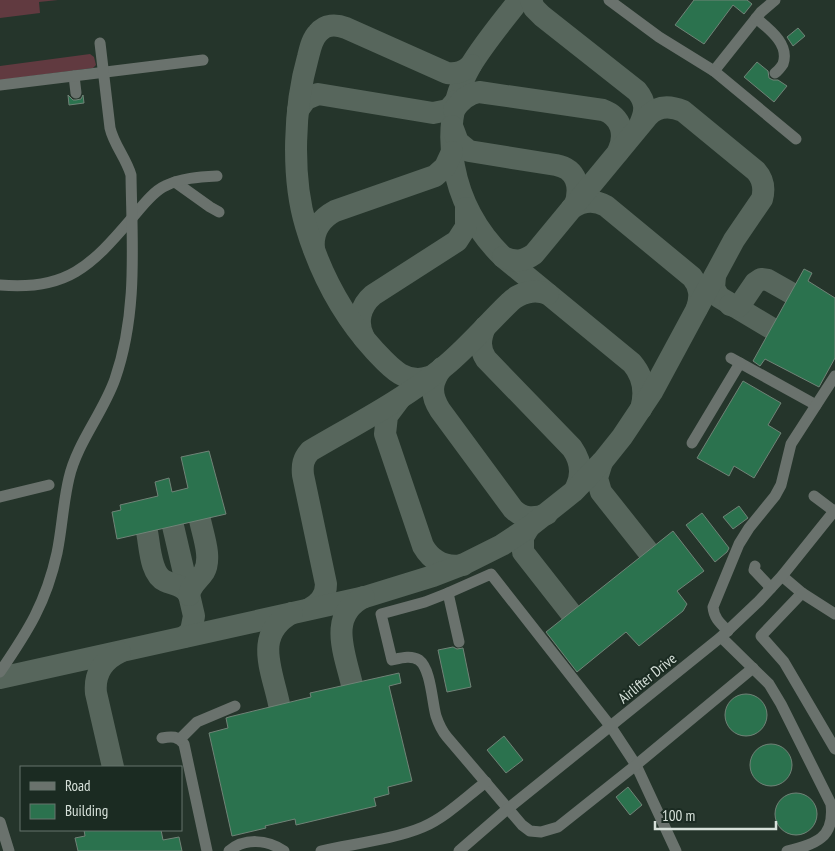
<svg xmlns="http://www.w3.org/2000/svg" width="835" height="851" font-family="'PT Sans Narrow',sans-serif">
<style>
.green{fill:#613a40}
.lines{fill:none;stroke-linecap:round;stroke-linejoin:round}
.taxiway{stroke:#57665c;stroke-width:22}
.building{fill:#2b724e;stroke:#708377}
.minor{stroke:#6a726d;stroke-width:11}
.labels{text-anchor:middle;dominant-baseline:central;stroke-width:4;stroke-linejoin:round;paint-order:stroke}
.street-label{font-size:15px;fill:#d7e1da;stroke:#1b2b22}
</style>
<rect width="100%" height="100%" fill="#25352b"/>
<g class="green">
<path d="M0 0H58L39 2 40 13 0 18Z"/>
<path d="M90 54 94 57 96 65 93 68 0 80V66Z"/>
</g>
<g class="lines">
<g class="taxiway">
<path d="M519 0C503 21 485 42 471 65 434 129 452 207 503 257L632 363C643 376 646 392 641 409"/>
<path d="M531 0 534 8 542 16 637 91C646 102 646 111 640 124"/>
<path d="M298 110 306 99 318 94 433 113 448 110 456 101"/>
<path d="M454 110C460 101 467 94 479 92L603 110C622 117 626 135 618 152"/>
<path d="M452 126 458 142 469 151 556 165C577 169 581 187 575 205"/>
<path d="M572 208C582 201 594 199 606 206L692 277C700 287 701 296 697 308"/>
<path d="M314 249C312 231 320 219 335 211L435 176 445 167 452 152"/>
<path d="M715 276 714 288 719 297 771 328"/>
<path d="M730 305 737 307 740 305 755 283 761 279 768 280 791 293"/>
<path d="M485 327C480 339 479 348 486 359L572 448C581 461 583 474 576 488"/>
<path d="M364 338C356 323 360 306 373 295L457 241 466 227V208"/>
<path d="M442 368C431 382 430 394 440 410L513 509C523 519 534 519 547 514"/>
<path d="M429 377C405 385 390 367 375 351 342 315 320 273 306 226 291 177 294 106 308 57 310 49 312 39 318 33 325 24 336 24 346 28L447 73C457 74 464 72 471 65"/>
<path d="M399 400 387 416 385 434 423 546C432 562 446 568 463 565"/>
<path d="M602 462 597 478 601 492 647 550"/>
<path d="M173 526 194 616 191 631 184 637"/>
<path d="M529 527 523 537V552L570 612"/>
<path d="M147 532C150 546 150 574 165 581 174 585 183 585 189 595"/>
<path d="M189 595C191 584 199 580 204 572 212 558 203 535 200 520"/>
<path d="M309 609C319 604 326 596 326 584L303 475C302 465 303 459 310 451 356 424 403 400 445 366 468 347 488 323 510 302 520 292 535 289 548 294"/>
<path d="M0 678 365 597 433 576 464 564 502 545 529 527 573 492 602 462 622 437 652 392 734 240 762 199C765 188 763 179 756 171L683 111C671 106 658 105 648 116L534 254C523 262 515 262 503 257"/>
<path d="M352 685C345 654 327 615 364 597"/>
<path d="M279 704C272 670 253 634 292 613"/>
<path d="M113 767 96 693C94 674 103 660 120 652"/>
</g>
</g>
<g class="building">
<path d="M694 0H747L752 4 744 14 733 5 704 44 675 25Z"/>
<path d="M798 28 805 36 793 46 787 37Z"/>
<path d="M757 62 768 71 769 78 773 80H778L787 86 774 102 744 77Z"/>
<path d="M68 95 73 100H76L81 99 83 95 84 103 69 105Z"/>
<path d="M804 269 812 273 808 281 835 298V358L819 387 765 359 760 366 753 361Z"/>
<path d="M743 381 781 403 768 425 781 433 754 478 734 466 729 476 697 458Z"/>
<path d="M209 451 226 514 117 539 112 512 121 510 120 505 158 496 155 482 169 478 172 492 188 488 181 457Z"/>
<path d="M739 506 748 518 733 529 723 517Z"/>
<path d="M702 513 729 548 727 552 715 562 686 525Z"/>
<path d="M673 531 704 571 677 591 687 604 683 611 639 646 626 632 577 672 546 632Z"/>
<path d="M453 647 457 649 463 648 471 687 447 692 438 650Z"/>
<path d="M399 673 401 683 389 686 412 781 388 787 389 794 374 798 376 806 296 825 295 819 265 826 266 828 232 836 209 733 228 728 226 718 229 717 311 697 310 693Z"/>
<circle cx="746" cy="715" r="21"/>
<path d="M504 736 523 760 506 773 487 750Z"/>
<circle cx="771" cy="765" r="21"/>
<path d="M628 787 642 805 630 815 616 797Z"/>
<circle cx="796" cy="814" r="21"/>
<path d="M84 830H161L163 840 179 837 182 851H78L75 838 85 836Z"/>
</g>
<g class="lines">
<g class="minor">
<path d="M609 0 659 37 714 71 761 12 775 0"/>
<path d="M756 18C769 29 790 44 783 64 781 67 778 71 775 73"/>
<path d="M714 71 796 139"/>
<path d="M74 76 76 93"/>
<path d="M0 85 203 60"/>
<path d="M175 182 210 207 219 212"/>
<path d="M0 285C67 291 91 266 132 218 141 208 152 192 165 186 181 178 199 177 217 176"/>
<path d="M731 358 816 405"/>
<path d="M692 443 740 363"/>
<path d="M814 496 834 511"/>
<path d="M0 497 49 485"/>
<path d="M755 566 754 570 771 588"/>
<path d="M782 576 802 593 761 636 784 662 835 749"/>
<path d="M448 593 491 574 611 727 636 765 676 851"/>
<path d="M802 593 835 614"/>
<path d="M728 631C720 623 714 618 713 607L739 544 749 528 775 496 781 485 791 444 835 376"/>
<path d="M721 637 769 684 781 704 831 804C835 838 816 844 787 851"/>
<path d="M459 642 448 593 425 602 381 614 392 660C401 658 411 655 419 660 431 669 432 702 436 716 439 725 442 731 447 737L522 825 530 831 541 832 558 827 636 765 753 668"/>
<path d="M0 672C28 631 46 603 57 553 62 529 63 503 69 478 77 443 103 413 115 379 138 313 132 244 131 175 126 158 114 145 110 128L100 43"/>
<path d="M162 738C172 736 178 736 184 744L207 851"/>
<path d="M180 739 197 722 235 706"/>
<path d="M0 822 9 851"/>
<path d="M229 851C244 838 267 839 284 851"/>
<path d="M321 851C352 844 395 839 423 827 446 817 466 797 486 782"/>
<path d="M459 851 505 811 721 637 759 601 782 576 835 510"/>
</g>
</g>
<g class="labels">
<g class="street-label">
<text transform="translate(647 678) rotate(-39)">Airlifter Drive</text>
</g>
</g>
<rect x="20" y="766" width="162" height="65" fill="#1b2b22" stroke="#66746c"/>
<rect x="30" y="782" width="25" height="8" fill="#6a726d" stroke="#66746c"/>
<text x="65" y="791" font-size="15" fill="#d7e1da">Road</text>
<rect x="30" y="804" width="25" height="15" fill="#2b724e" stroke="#66746c"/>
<text x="65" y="816" font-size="15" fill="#d7e1da">Building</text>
<path d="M655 821v8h121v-8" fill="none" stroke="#d7e1da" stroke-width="2.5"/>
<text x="662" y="821" font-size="15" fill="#d7e1da" stroke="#1b2b22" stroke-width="4" paint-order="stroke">100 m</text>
</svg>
